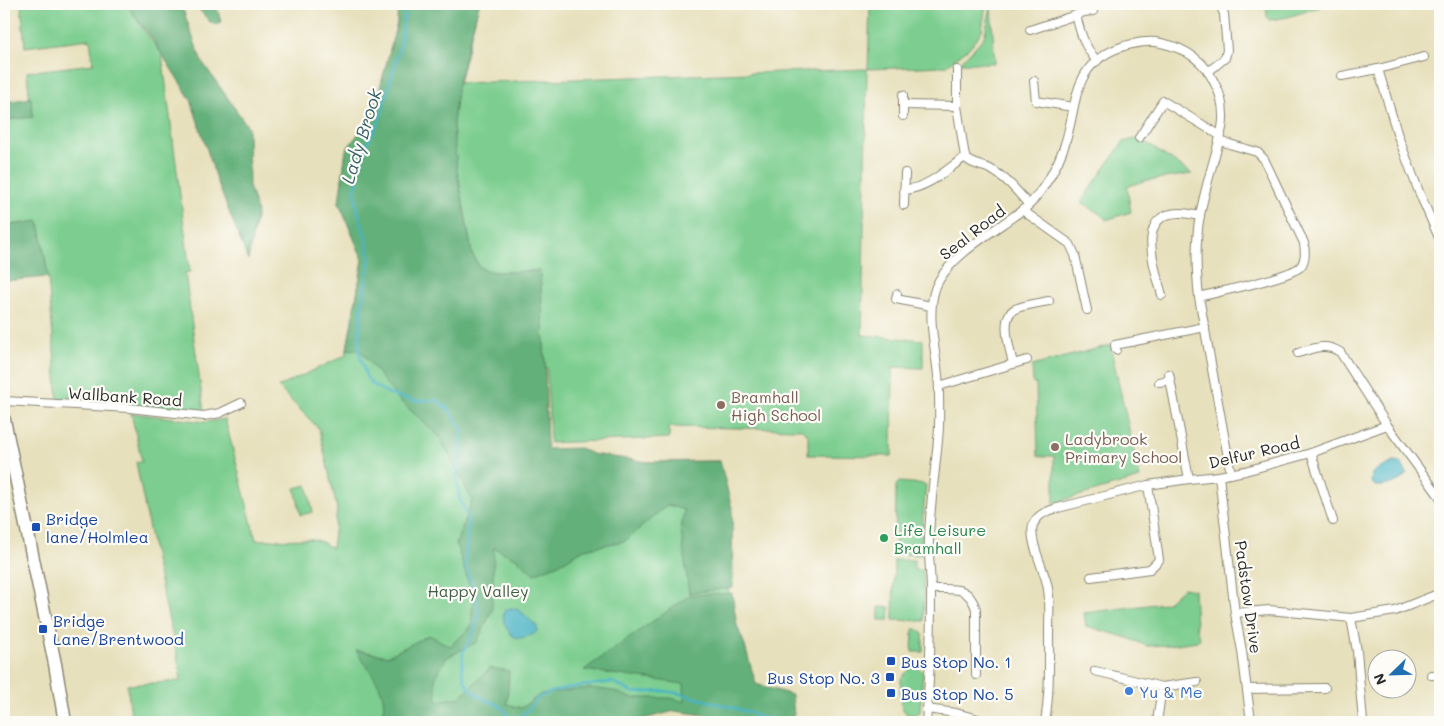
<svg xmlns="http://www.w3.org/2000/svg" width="1444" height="726" font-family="Mali,sans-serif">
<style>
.green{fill:#7bcd8f;stroke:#537c5d}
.forest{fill:#64b07a;stroke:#486e52}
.water{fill:#47b2c5;stroke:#396e78}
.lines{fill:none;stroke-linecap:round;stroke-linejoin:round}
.stream{stroke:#47b2c5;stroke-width:2.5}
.minor-casing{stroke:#898674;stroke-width:10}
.primary-casing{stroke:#898674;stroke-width:15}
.minor{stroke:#fff;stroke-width:8}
.primary{stroke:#fff;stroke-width:12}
.education-dot{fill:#8d6e63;stroke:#fdfcf7;stroke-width:2}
.transit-dot{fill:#1a4fb4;stroke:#fdfcf7;stroke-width:2}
.leisure-dot{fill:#2e9e5b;stroke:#fdfcf7;stroke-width:2}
.shop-dot{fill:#3f7fe0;stroke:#fdfcf7;stroke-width:2}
.labels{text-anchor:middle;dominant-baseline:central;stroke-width:4.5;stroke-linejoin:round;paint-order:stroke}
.street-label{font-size:16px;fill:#2b2b2b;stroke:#fdfcf7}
.education-label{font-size:16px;fill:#785e54;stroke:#fdfcf7;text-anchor:start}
.transit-label{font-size:16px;fill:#164399;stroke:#fdfcf7;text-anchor:start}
.leisure-label{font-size:16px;fill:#27864d;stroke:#fdfcf7;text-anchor:start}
.park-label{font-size:16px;fill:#435c49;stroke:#fdfcf7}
.shop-label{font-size:16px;fill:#366cbe;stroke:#fdfcf7;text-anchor:start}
.water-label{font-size:18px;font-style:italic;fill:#366169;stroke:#fdfcf7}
</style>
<rect width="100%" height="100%" fill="#fdfcf7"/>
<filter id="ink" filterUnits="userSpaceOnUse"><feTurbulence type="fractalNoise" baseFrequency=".02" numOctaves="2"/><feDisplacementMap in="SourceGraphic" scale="10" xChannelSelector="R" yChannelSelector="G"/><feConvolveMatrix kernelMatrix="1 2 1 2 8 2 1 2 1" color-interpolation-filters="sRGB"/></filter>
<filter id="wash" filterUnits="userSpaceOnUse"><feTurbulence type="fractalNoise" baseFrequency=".0096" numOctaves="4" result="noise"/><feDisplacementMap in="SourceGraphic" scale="20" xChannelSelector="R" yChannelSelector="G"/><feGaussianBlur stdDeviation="1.12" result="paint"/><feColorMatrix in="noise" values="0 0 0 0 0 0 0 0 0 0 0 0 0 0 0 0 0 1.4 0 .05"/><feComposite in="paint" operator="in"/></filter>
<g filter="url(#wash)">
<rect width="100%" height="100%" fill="#e7e0bc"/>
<g class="green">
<path d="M4 4H127L145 32 162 54 190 272 185 273 204 412 58 401 48 277 39 221 4 226V120L31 117 27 72 93 64 90 39 25 47 21 4 4 6Z"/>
<path d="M398 4H479L459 83 867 69 862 335 923 340V368L893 367 892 456 808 455V435L802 429 669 427V438L550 443 547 368H545L540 271 494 272 480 268 472 254 459 179 468 279 521 463 720 461 737 716 687 704 592 722H132L127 685 181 681 177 655 155 560 136 462H142L131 413 206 422 225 419 256 540 312 539 322 542 332 548 337 509 319 429 278 387 346 355 363 260 339 203 346 150 373 115 397 23Z"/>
<path d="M870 4H986L982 30 977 38 970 47 946 66 868 69Z"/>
<path d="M1266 4H1329L1288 17 1269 20 1267 16Z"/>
<path d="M991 7 995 63H959L974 48 984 37Z"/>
<path d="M1139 138 1192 174 1143 181 1127 187 1131 212 1106 220 1103 216 1081 202 1123 142Z"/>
<path d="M1110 345 1140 478 1054 503V456H1038L1036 384H1033L1032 366Z"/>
<path d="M899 482 923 484 926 485 923 515 922 555 895 554 896 485Z"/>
<path d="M307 485 313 512 301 515 295 488Z"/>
<path d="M894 560H914V570H923L924 621 893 620Z"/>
<path d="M1183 588 1194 590 1196 627 1200 639 1197 641 1170 645 1147 646 1128 638 1086 626 1084 613 1164 603 1169 601Z"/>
<path d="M879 607H890L889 620H879Z"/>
<path d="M913 629H917L923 634V652H912Z"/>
<path d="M912 667 919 668 923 672 920 712 912 716C896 712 901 691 901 678Z"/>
</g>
<g class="forest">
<path d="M126 4H181L201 60 248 127 249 186 257 212 248 260 217 181 191 100 153 40Z"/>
<path d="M194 4H216L221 22 217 25 211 23Z"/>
<path d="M398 4H479L458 83 453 124 457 170 472 254 480 268 494 272 540 271 545 362 547 449 580 448 592 454 648 462 720 461 732 508 733 588 689 593 681 531 684 510 667 505 625 541 584 549 559 564 534 574 517 559 494 548 492 610 477 642 446 658 435 679 437 701 460 697 490 668 509 671 507 704 521 708 541 694 589 688 614 691 631 698H671L685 702 684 684 584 670 690 595 732 593 737 626 744 643 756 684 792 695 794 715 784 722H745L726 718 675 711 643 719 605 722H379C394 693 369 673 356 650L388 656 429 635 450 646 471 627 473 597 456 544 472 500 439 436 397 398 361 351 347 349 363 260 339 203 346 150 373 115 397 23Z"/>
<path d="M31 98 33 117 4 120V102Z"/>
<path d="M39 221 48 277 4 281V226Z"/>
</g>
<g class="water">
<path d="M1394 462 1401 463 1407 473C1401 483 1386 487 1375 486L1371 482 1372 473 1376 470Z"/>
<path d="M511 608C521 608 529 620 537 626 538 631 537 633 531 635 526 637 520 639 515 637 508 634 501 620 504 612 506 609 508 609 511 608Z"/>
</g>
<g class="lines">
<g class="stream">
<path d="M406 4 400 46 379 122 368 142 359 170 355 191 357 208 366 239 370 259 362 304 359 339V352L366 376 372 384 391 395 416 401 437 400 450 411 462 430 461 450 457 473 459 497 468 518 465 565 476 595 479 616 473 633 463 653 462 670 465 681 471 690 480 697 500 706 507 713 509 722"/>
<path d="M511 722 526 712 537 699 551 692 567 688 612 682 634 693 664 691 678 693 749 712C770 725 795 719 818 718 831 718 848 719 861 722"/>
</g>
</g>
</g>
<g filter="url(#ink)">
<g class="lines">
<g class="minor-casing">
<g id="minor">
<path d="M1076 15 1084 12 1093 11"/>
<path d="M1030 30 1076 15C1081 35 1084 46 1097 61"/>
<path d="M1378 69 1424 57"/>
<path d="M957 70V106L965 157C971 165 982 165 990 169 1006 177 1018 192 1029 205"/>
<path d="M1208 72 1225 58 1227 50 1224 14 1221 7 1216 4"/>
<path d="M1342 76 1378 69 1398 136 1419 192 1440 240"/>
<path d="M1034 81 1036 101 1073 107"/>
<path d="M903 105 957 106"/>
<path d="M903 116V95"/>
<path d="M1139 138 1163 101 1221 136"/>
<path d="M904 190C928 188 946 170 965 157"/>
<path d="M904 205 905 173"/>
<path d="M1022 210 1070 244 1075 255 1087 310"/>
<path d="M897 294 896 299 931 306"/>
<path d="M1162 295C1155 269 1134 212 1181 213 1187 213 1194 215 1200 216"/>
<path d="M1199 297C1217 292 1292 277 1301 266 1306 259 1305 252 1304 243L1264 159 1257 152 1219 141"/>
<path d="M1116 350 1115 345 1205 327"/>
<path d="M1298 353C1315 348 1325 343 1340 352L1387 425 1440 497"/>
<path d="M1013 364 1027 360"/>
<path d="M1169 374 1189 479"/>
<path d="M1159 382 1170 380"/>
<path d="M939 386 1013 364C1010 349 999 317 1015 309 1024 305 1039 303 1049 301"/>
<path d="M4 401 129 408 204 416 220 413 241 403"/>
<path d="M1311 453 1333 521"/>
<path d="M1219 476 1235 613 1242 651 1251 722"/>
<path d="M1091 577 1150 569 1159 560 1148 485"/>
<path d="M931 589C953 590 968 584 976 609V675"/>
<path d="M1235 613 1269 610 1351 618 1395 611 1438 594"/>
<path d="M1351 618 1357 651 1363 722"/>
<path d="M1095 671 1162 687 1197 682"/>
<path d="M1431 675H1440"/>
<path d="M1247 689 1325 688"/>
<path d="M927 709 956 713 989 722"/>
<path d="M926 722C930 679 931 635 931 592 931 574 928 556 929 538 930 505 935 473 938 440 940 424 939 407 939 391 939 359 925 320 935 289 945 260 989 234 1014 216 1020 212 1026 208 1031 203 1045 187 1057 167 1064 147 1079 104 1069 64 1124 46 1136 43 1149 40 1161 43 1185 48 1205 61 1215 84 1220 93 1223 104 1223 115 1224 127 1219 140 1216 152 1210 173 1204 194 1200 215 1195 242 1196 270 1199 297L1231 474"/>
<path d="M1045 722C1050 692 1049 661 1049 630 1049 614 1051 596 1046 580 1042 566 1029 539 1033 525 1037 515 1045 512 1054 509L1148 485 1189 479 1219 476 1245 471 1311 453 1387 425"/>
<path d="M1157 722 1162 687"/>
</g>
</g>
<g class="primary-casing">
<path id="primary" d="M4 420 55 664 65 722"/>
</g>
<use href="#minor" class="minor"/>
<use href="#primary" class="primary"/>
</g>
</g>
<g class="education-dot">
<circle cx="721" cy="405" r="5"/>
<circle cx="1055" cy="447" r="5"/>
</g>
<g class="transit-dot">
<rect x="31" y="522" width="10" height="10" rx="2.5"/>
<rect x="38" y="624" width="10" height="10" rx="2.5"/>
<rect x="886" y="656" width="10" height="10" rx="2.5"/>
<rect x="885" y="672" width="10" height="10" rx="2.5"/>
<rect x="886" y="688" width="10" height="10" rx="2.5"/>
</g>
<circle class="leisure-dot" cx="884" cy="538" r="5"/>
<circle class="shop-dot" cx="1129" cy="691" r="5"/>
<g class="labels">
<g class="street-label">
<text transform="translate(972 232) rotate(-38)">Seal Road</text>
<text transform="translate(125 396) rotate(4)">Wallbank Road</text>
<text transform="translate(1254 452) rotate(-13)">Delfur Road</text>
<text transform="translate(1249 597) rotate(82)">Padstow Drive</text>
</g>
<g class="education-label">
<text x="731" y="396">Bramhall<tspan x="731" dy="18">High School</tspan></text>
<text x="1065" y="438">Ladybrook<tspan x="1065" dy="18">Primary School</tspan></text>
</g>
<g class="transit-label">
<text x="46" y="518">Bridge<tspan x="46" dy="18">lane/Holmlea</tspan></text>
<text x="53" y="620">Bridge<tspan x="53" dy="18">Lane/Brentwood</tspan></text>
<text x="901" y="661">Bus Stop No. 1</text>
<text x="880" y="677" text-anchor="end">Bus Stop No. 3</text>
<text x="901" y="693">Bus Stop No. 5</text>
</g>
<g class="leisure-label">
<text x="894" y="529">Life Leisure<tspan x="894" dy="18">Bramhall</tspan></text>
</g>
<g class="park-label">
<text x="478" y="590">Happy Valley</text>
</g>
<g class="shop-label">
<text x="1139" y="691">Yu &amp; Me</text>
</g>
<g class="water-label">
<text transform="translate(361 136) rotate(-73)">Lady Brook</text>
</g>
</g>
<rect width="1444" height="726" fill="none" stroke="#fdfcf7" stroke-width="20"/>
<g transform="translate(1392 674) rotate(247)"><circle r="24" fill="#fdfcf7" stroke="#a9a8a5"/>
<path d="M0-4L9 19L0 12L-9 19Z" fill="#1f6fb2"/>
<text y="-8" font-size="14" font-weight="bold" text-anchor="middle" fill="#2b2b2b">N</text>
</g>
</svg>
